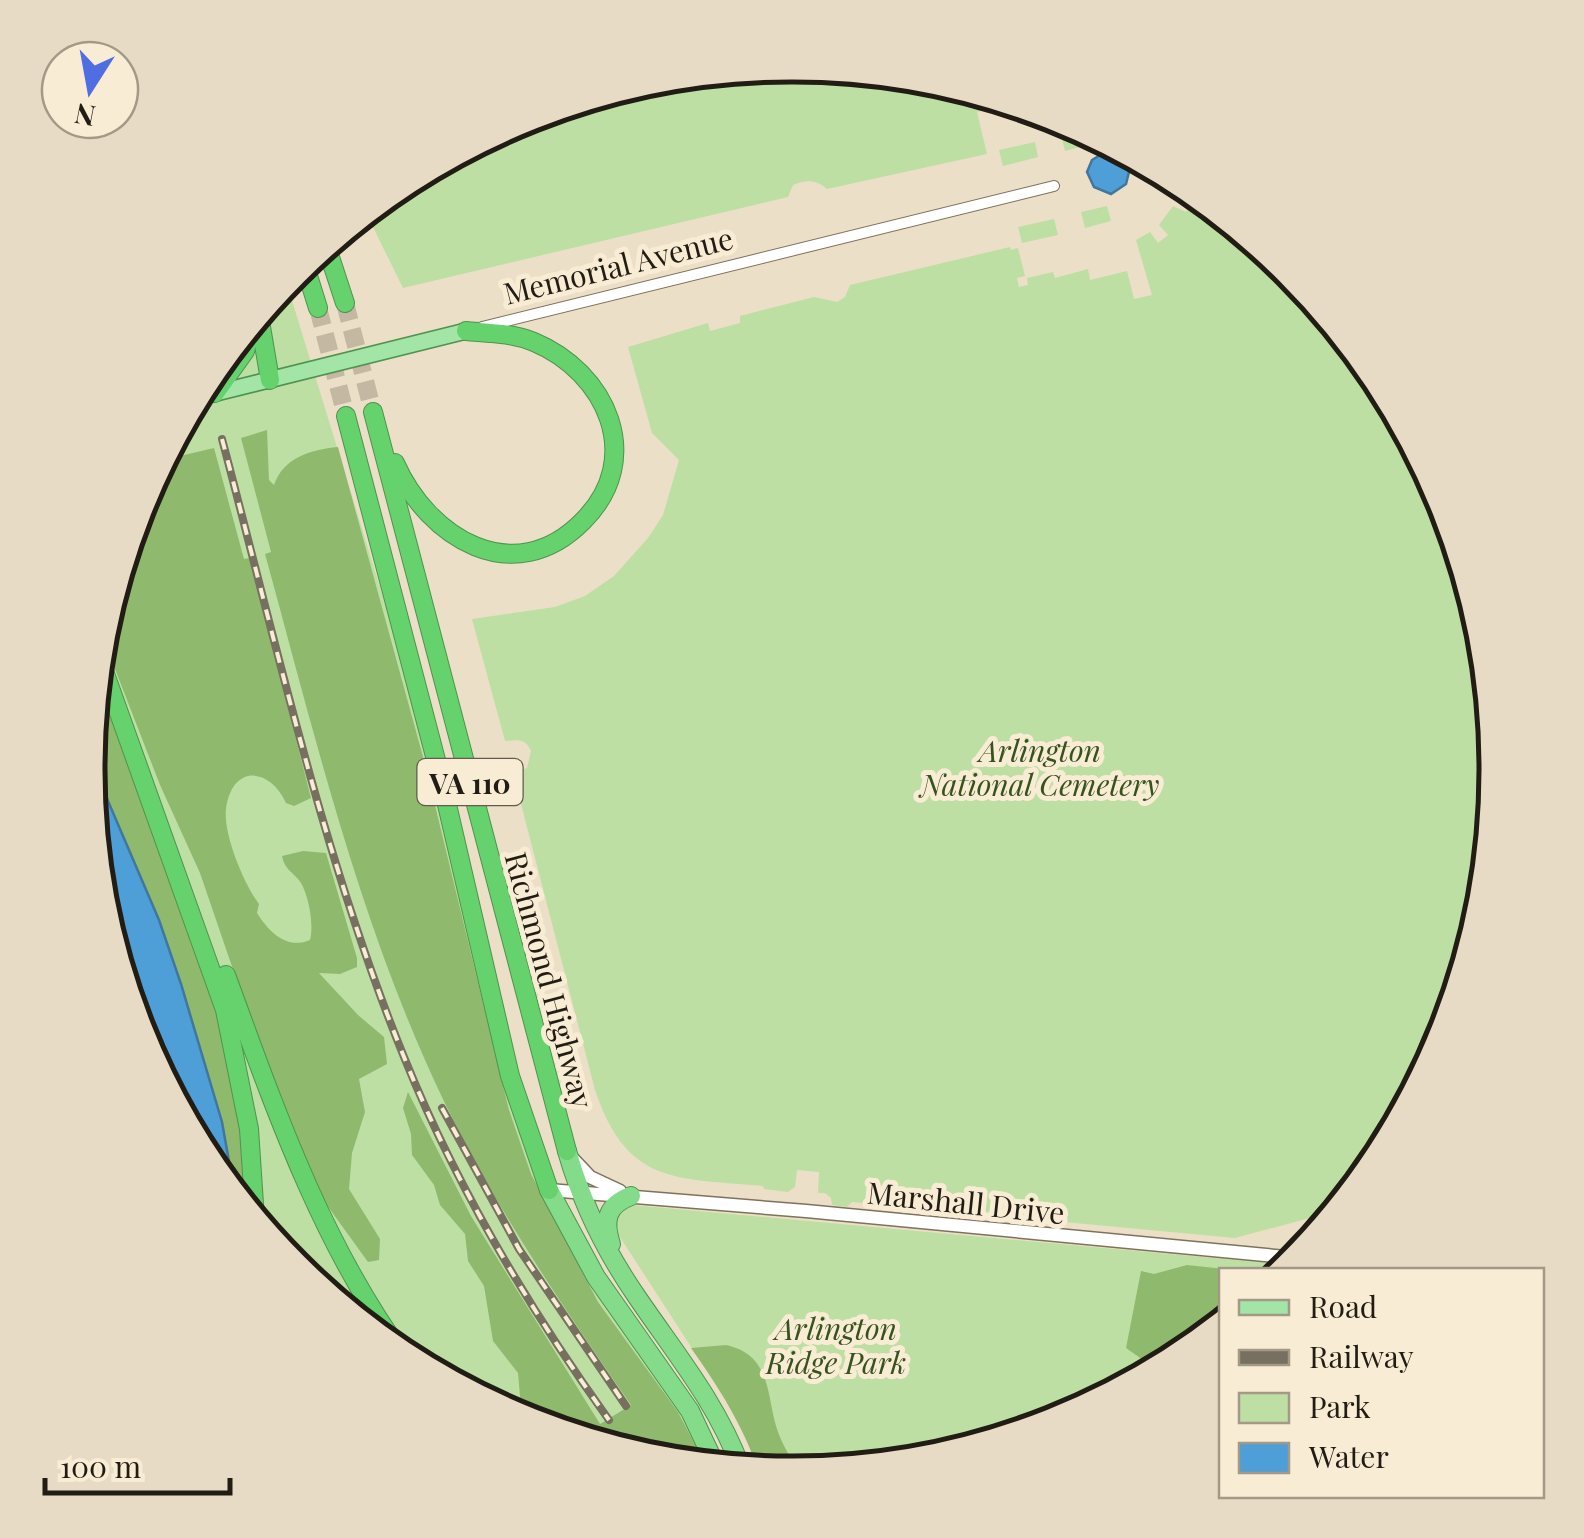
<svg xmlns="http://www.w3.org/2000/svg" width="1584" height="1538" font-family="'Playfair Display',serif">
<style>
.green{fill:#bddfa4}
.forest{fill:#8fba6d}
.water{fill:#4e9ed7;stroke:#41779c;stroke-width:2.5}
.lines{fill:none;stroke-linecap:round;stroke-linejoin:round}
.motorway-tunnel{stroke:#c4b8a3;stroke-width:18;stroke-dasharray:18 9;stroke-linecap:butt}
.minor-casing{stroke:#7e725d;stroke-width:12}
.tertiary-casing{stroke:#7e725d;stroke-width:15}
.primary-casing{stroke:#4e934e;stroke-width:18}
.trunk-casing{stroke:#4e934e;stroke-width:20}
.motorway-casing{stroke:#4e934e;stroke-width:20}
.minor{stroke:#fff;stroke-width:10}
.tertiary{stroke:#fff;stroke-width:12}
.primary{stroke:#a3e4a7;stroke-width:15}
.trunk{stroke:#84db8a;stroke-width:18}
.motorway{stroke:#66d26d;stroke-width:18}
.rail-casing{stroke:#776f5f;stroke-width:8}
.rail{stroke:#f9ecd4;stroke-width:4;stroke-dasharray:11;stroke-linecap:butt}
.labels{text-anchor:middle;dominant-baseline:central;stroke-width:10;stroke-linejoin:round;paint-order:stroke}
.shield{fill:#f9ecd4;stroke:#625b4e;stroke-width:2.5}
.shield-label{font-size:28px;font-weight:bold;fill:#221d14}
.street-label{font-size:30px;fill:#221d14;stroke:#f9ecd4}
.park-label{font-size:30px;font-style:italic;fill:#36521d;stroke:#f9ecd4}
.rim{fill:none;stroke:#221d14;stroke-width:5}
</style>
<rect width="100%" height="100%" fill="#ecdfc7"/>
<g class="green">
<path d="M792 65 930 79 1010 103 977 112 987 154 827 189C817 180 806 179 793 185L788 197 403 288 366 213 401 183 523 118 655 78Z"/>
<path d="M1082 130 1089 133 1091 144 1065 151 1061 135Z"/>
<path d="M1035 142 1038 157 1003 166 999 150Z"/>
<path d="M1181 182 1290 272 1378 378 1443 500 1483 632 1496 770 1482 907 1442 1039 1377 1161 1336 1211 1235 1238 852 1202 847 1207 832 1205 831 1198 825 1193H818L819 1172 797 1170 795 1187 788 1192 764 1189 763 1186C675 1178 627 1185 595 1090L513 773 527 768 531 751C525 738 518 740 505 741L472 619 555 607 585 596 614 576 648 538 663 515 679 460 652 433 628 347 708 323 710 331 740 323V316L814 297 837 302 845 297 850 285 1010 247 1011 250 1018 248 1025 276 1017 278 1019 287 1028 285 1027 278 1053 272 1055 278 1088 269 1090 280 1127 271 1134 299 1152 295 1136 240 1150 232 1158 243 1168 235 1159 225 1173 206 1186 212 1191 201 1178 195Z"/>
<path d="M1107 206 1111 221 1085 228 1081 212Z"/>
<path d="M1054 219 1058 235 1022 243 1018 227Z"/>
<path d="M286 281 448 809 549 1190 716 1466 654 1459 522 1419 400 1354 294 1266 210 1164 89 757 102 631 142 499 207 377Z"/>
<path d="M632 1205 1291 1265 1285 1270H1222L1221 1323 1183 1355 1061 1420 929 1460 791 1473 758 1470 749 1444 726 1401 618 1234C612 1219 618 1211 632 1205Z"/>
</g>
<g class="forest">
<path d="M267 430 269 480 274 485C284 457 310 450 338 447L425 764 509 1110 531 1174 598 1302 678 1412 705 1464 654 1459 642 1445 631 1452 522 1419 518 1373 493 1341 484 1286 468 1261 465 1234 440 1205 434 1185 412 1155 411 1134 403 1108 408 1092 471 1216 600 1424 631 1405C554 1294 479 1184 425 1060 353 897 312 725 265 554L271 552 241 438Z"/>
<path d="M214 448 244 559 250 558 311 798 294 806 286 803C270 767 232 764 226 809 223 834 244 884 259 904L257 913C269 932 287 950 310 940 314 925 309 897 301 883 294 872 285 871 282 856L303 851 326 853 357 958V967L340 974 319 973 358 1015 384 1037 387 1064 359 1079 365 1112 352 1153 349 1189 380 1239 379 1260 368 1262 316 1190 265 1063 200 873 160 785 101 633 142 499 163 460Z"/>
<path d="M97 675 219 1015 238 1093 246 1208 225 1182 89 760Z"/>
<path d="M1187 1265 1234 1270H1222L1221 1323 1183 1355 1156 1369 1126 1348 1141 1271 1154 1274Z"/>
<path d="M726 1345C772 1355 766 1395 777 1429 782 1445 791 1457 798 1472L758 1470C743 1425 718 1386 691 1348Z"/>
</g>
<g class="water">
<path d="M1105 152 1121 155 1129 167 1146 164 1130 168 1126 184 1111 194 1094 187 1087 172 1092 160Z"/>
<path d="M90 744 102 787 159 920 181 984 222 1122 235 1195 206 1160 141 1038 101 906 88 768Z"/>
</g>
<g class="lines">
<g class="motorway-tunnel">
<path d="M345 303 373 412"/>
<path d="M318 308 346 416"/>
</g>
<g class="minor-casing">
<path id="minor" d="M482 327 1054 186"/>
</g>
<g class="tertiary-casing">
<g id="tertiary">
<path d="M572 1158 590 1177 620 1191"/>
<path d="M549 1190 806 1211 1297 1258"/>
</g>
</g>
<g class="primary-casing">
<path id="primary" d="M196 398 466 331"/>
</g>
<g class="trunk-casing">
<g id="trunk">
<path d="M567 1151C582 1204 606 1252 637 1297 675 1353 717 1403 741 1468"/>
<path d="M549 1190 596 1277 690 1411 716 1466"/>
<path d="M611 1244C603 1220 607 1205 631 1196"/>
</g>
</g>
<g class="motorway-casing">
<g id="motorway">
<path d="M326 245 345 303"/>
<path d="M304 263 318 308"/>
<path d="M259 315 270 380"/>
<path d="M215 393 245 351 254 320"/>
<path d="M373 412 567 1151"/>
<path d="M346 416 442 783 510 1076 549 1190"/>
<path d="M395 463C428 538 514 591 583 521 646 458 606 372 534 342 512 333 489 333 466 331"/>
<path d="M99 657 225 1010 249 1129 255 1219"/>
<path d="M226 975C274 1106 320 1241 403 1355"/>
</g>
</g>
<use href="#minor" class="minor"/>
<use href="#tertiary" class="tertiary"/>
<use href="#primary" class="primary"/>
<use href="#trunk" class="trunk"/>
<use href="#motorway" class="motorway"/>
<g class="rail-casing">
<g id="rail">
<path d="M222 439C277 646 323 858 404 1057 456 1186 528 1307 609 1420"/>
<path d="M442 1108 519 1249 626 1406"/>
</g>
</g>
<use href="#rail" class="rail"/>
</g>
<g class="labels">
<rect class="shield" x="417.5" y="759" width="105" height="46" rx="8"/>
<g class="shield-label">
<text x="470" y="782">VA 110</text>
</g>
<g class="street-label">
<text transform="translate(618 265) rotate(-14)">Memorial Avenue</text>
<text transform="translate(550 980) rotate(75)">Richmond Highway</text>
<text transform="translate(966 1202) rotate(6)">Marshall Drive</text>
</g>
<g class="park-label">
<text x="1040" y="750">Arlington<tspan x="1040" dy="34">National Cemetery</tspan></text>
<text x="836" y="1328">Arlington<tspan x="836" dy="34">Ridge Park</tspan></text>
</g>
</g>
<path d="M0 0H1584V1538H0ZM791 82H793A686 686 0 0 1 1479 768V770A686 686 0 0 1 793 1456H791A686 686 0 0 1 105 770V768A686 686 0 0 1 791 82Z" fill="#e8dbc5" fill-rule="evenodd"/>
<path class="rim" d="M791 82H793A686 686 0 0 1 1479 768V770A686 686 0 0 1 793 1456H791A686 686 0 0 1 105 770V768A686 686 0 0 1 791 82Z"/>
<rect x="1219" y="1268" width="325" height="230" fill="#f9ecd4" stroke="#a39987" stroke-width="2.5"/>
<rect x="1239" y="1300" width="50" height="15" fill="#a3e4a7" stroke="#a39987" stroke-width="2.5"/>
<text x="1309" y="1318" font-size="30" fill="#221d14">Road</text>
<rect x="1239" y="1350" width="50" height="15" fill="#776f5f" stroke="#a39987" stroke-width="2.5"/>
<text x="1309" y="1368" font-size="30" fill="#221d14">Railway</text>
<rect x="1239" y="1393" width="50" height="30" fill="#bddfa4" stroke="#a39987" stroke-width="2.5"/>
<text x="1309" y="1418" font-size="30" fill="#221d14">Park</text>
<rect x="1239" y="1443" width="50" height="30" fill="#4e9ed7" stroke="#a39987" stroke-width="2.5"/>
<text x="1309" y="1468" font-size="30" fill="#221d14">Water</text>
<g transform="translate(90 90) rotate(191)"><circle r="48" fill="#f9ecd4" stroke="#a39987" stroke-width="2.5"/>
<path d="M0-8L18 38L0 25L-18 38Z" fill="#4e6ee2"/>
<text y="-15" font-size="28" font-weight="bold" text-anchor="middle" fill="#221d14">N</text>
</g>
<path d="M45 1478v15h185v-15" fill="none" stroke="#221d14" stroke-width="5"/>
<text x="60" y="1478" font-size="30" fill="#221d14" stroke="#f9ecd4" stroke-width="8" paint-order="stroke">100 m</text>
</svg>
